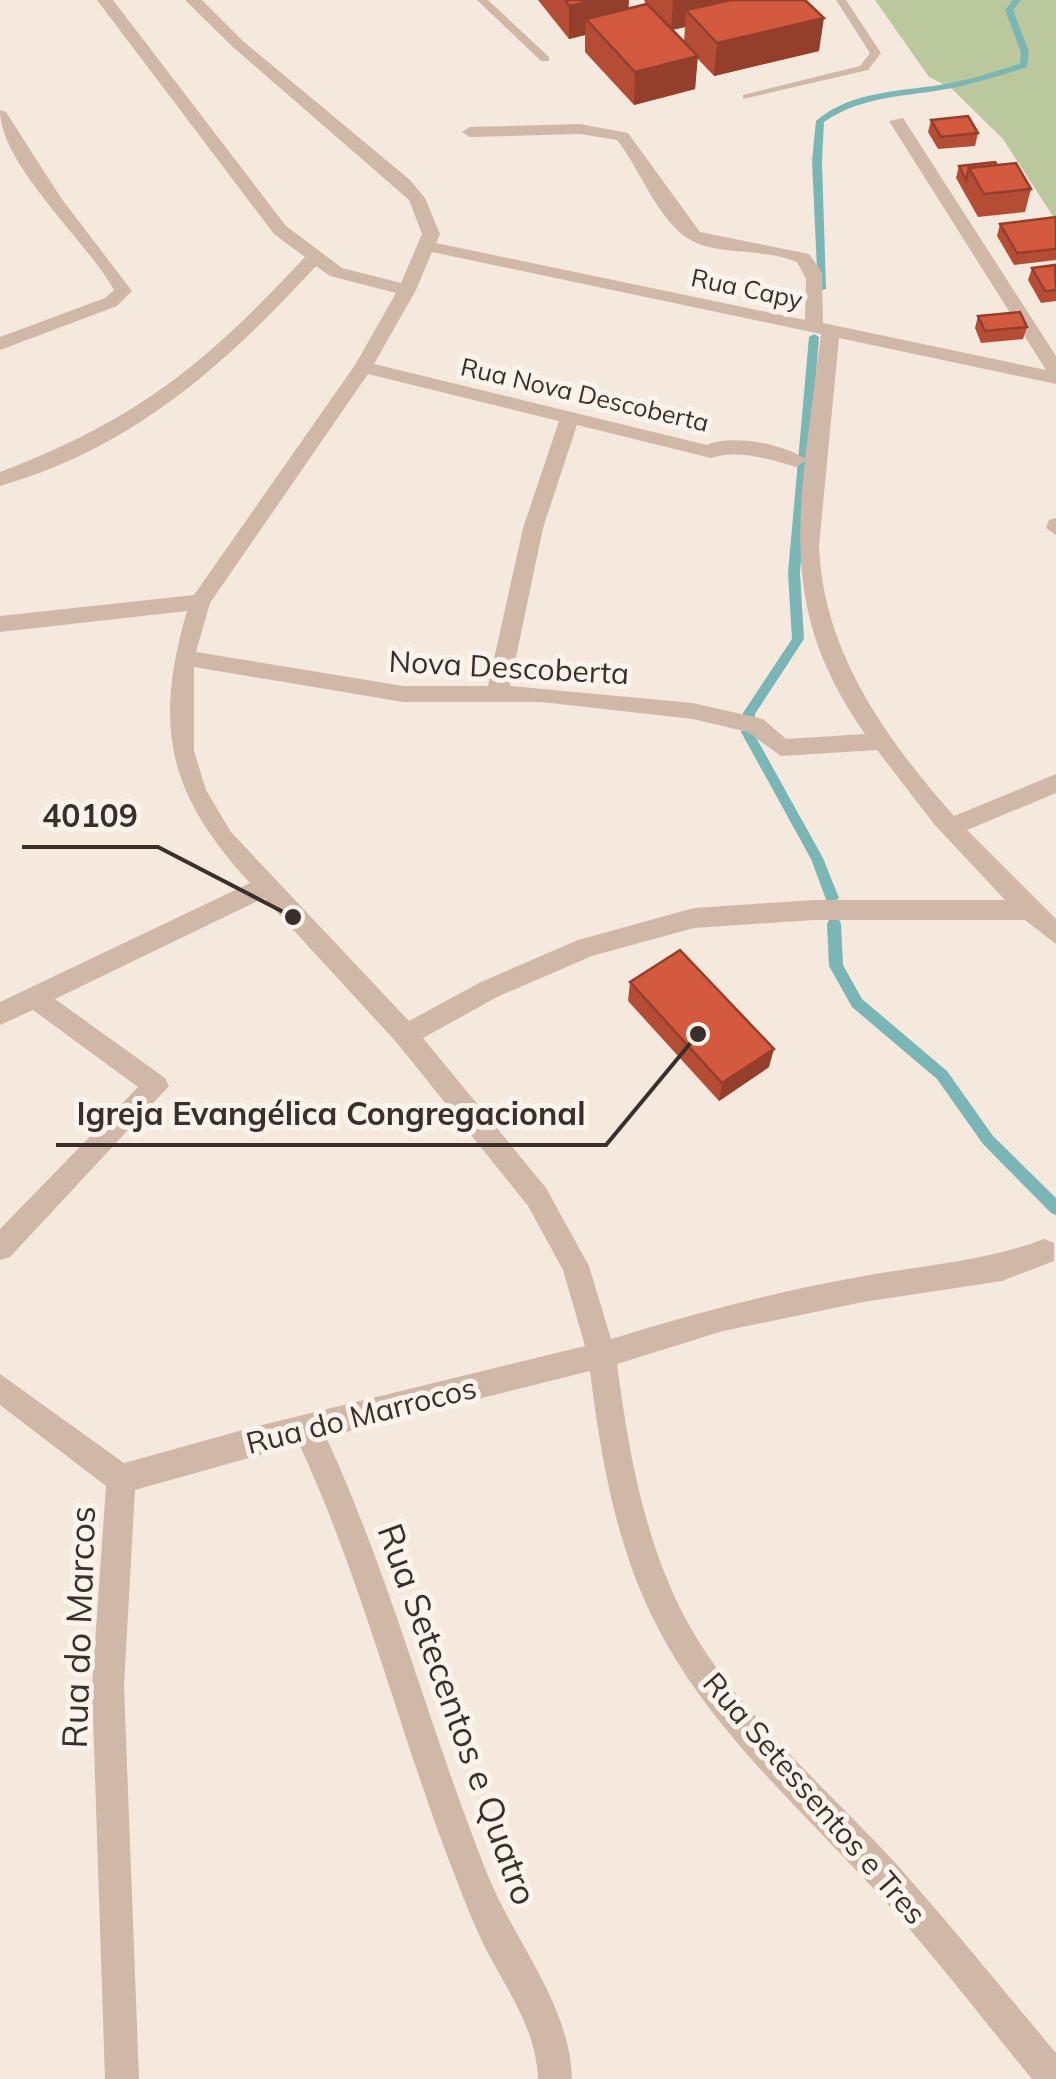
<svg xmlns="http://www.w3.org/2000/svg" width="1056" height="2079" font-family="Mulish,sans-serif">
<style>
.green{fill:#bbc79c}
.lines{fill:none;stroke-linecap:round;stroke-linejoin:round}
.stream{fill:#7ab6b5;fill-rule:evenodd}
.service{fill:#d0b8a8;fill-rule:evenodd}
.minor{fill:#d0b8a8;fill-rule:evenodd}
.wall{fill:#b54d36;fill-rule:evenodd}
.shaded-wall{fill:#943e2c}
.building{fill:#d3593f;stroke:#943e2c;stroke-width:2.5}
.labels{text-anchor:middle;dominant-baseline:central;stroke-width:10;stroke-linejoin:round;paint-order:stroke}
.far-street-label{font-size:25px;fill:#3c2e29;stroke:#fcf4ec}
.street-label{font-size:30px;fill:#3c2e29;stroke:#fcf4ec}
.near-street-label{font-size:35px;fill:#3c2e29;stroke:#fcf4ec}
.leader{fill:none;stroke:#3c2e29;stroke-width:4}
.callout-dot{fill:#3c2e29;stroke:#fcf4ec;stroke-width:4}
.callout-label{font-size:32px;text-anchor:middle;font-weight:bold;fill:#3c2e29;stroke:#fcf4ec;stroke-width:10;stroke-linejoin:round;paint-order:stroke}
</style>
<rect width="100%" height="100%" fill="#f5e9de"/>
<path class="green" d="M875 0H1056V221L1003 139 951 88 929 77Z"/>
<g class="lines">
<g class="stream">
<path d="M1013 0H1021L1013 10 1029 52 1027 67C1002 75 977 83 952 88 907 97 863 95 824 122L822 161 826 289 818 291 812 161 816 121C853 89 905 92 951 83 974 79 997 71 1020 64L1021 52 1005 10Z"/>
<path d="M814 334 819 337 800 573 804 639 755 714 753 732 823 858 839 898 832 903 827 902 811 859 741 732 743 713 792 639 788 573 809 337Z"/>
<path d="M834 919 839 920 841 924 843 965 862 999 947 1071 993 1136 1056 1198V1215L1051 1213 983 1144 937 1079 852 1007 829 966 827 924 829 920Z"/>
</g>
<g class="service">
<path d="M477 0H488L549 57V61H541Z"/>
<path d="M836 0H846L881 53 868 70 743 99V95L860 66 870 53Z"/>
</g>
<g class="minor">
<path d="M97 0H113L286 226 342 268 401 283 422 234 409 200 234 48 185 0H202L244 42 410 180 425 198 440 234 436 243 805 320 806 279 797 262C768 250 735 254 705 246 662 235 643 172 617 140L580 134 470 137 462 132 470 127 580 124 628 133 700 232 809 254 822 272 823 323 1046 370 889 121 903 118 1056 356V384L839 338 819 546C823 652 886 739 954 816L1056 774V793L967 830 1056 919V944L1025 920H814L694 928 592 956 499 996 423 1038 546 1188 589 1266 611 1339C695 1313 778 1291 864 1276 925 1265 986 1261 1044 1239L1054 1243V1261L1002 1281 863 1302 723 1331 617 1364C628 1447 642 1529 679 1606 729 1708 824 1784 899 1867 953 1928 1004 1991 1056 2053V2079H1032C979 2015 928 1947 871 1886 796 1805 709 1727 658 1628 616 1548 601 1459 590 1371L326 1437C391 1578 429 1727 486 1871 513 1940 570 2003 572 2079H538C536 2030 510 1995 488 1953 475 1928 465 1902 455 1876 399 1733 364 1584 299 1444L135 1490 124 1686 139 2079H105L92 1686 106 1486 0 1405V1374L124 1463 250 1428 585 1346 563 1270 528 1206 397 1043 264 898 55 999 165 1078 169 1086 10 1257 0 1260V1229L138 1087 33 1010 0 1025V1002L250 883C168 794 153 728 187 611L0 632V616L194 595 355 365 396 293 330 276 316 266C225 365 133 448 0 486V472C139 419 205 364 305 257L274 234ZM432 252 821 334 805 459C785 444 731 434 707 445L374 364 416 290ZM368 374 559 421 523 528 488 686H403L196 652 210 603ZM577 425 711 458C738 449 769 459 796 467L805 461C793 570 801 642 865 734L786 739 763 719 693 703 510 686 543 528ZM194 667 403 702H541L693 719 748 732 781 756 877 750 934 824 1005 900H814L694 908 578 940 481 982 409 1021 231 832 206 790 194 751Z"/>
<path d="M0 110 6 112 61 198 132 291 117 306 0 350V337L105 298 114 290C87 241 0 165 0 110Z"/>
<path d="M1056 518V535L1046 528 1049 520Z"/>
</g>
</g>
<g class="wall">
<path d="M538 0H629L628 8 646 4 644 0H805L819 51 714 76 697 58 695 89 634 105 585 52V35L569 39ZM685 27 684 42 672 30Z"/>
<path d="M931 120 978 133 975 146 938 149 928 132Z"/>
<path d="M997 165 1031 189 1025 212 978 217 956 178 959 166Z"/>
<path d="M1056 217V260L1014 265 997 236 1000 224Z"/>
<path d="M1056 266V301L1041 303 1028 280 1032 268Z"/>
<path d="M978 316 1027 327 1023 339 981 343 975 328Z"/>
<path d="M630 982 769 1067 719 1101 628 1001Z"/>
</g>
<g class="shaded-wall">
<path d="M596 0H629L627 26 586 19 585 35 569 39V6Z"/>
<path d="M673 0H774L686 10 685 27 671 30Z"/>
<path d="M824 18 819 51 714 76 717 43Z"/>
<path d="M698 56 695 89 634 105 635 72Z"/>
<path d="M774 1049 769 1067 719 1101 722 1083Z"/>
</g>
<g class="building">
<path d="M565 0H596L569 6Z"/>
<path d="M731 0H805L824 18 717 43 686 10Z"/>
<path d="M647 4 698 56 635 72 586 19Z"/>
<path d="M968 116 978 133 941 137 931 120Z"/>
<path d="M995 162 997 165 969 168 966 180 959 166Z"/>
<path d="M1016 163 1031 189 984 194 969 168Z"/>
<path d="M1056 217V249L1017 253 1000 224Z"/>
<path d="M1055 265 1056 290 1045 291 1032 268Z"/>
<path d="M1020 312 1027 327 985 331 978 316Z"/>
<path d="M680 950 774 1049 722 1083 630 982Z"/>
</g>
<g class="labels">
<g class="far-street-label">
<text transform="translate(747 288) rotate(12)">Rua Capy</text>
<text transform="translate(585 394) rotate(13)">Rua Nova Descoberta</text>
</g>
<g class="street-label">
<text transform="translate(509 667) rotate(3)">Nova Descoberta</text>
<text transform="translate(361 1415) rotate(-14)">Rua do Marrocos</text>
<text transform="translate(815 1798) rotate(49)">Rua Setessentos e Tres</text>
</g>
<g class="near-street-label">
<text transform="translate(78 1627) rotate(-88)">Rua do Marcos</text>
<text transform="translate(458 1714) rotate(70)">Rua Setecentos e Quatro</text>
</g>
</g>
<path class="leader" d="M293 917L158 847H22M698 1034L606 1145H56"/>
<g class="callout-dot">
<circle cx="293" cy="917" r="10"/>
<circle cx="698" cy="1034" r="10"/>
</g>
<g class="callout-label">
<text x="90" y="827">40109</text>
<text x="331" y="1125">Igreja Evangélica Congregacional</text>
</g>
</svg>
